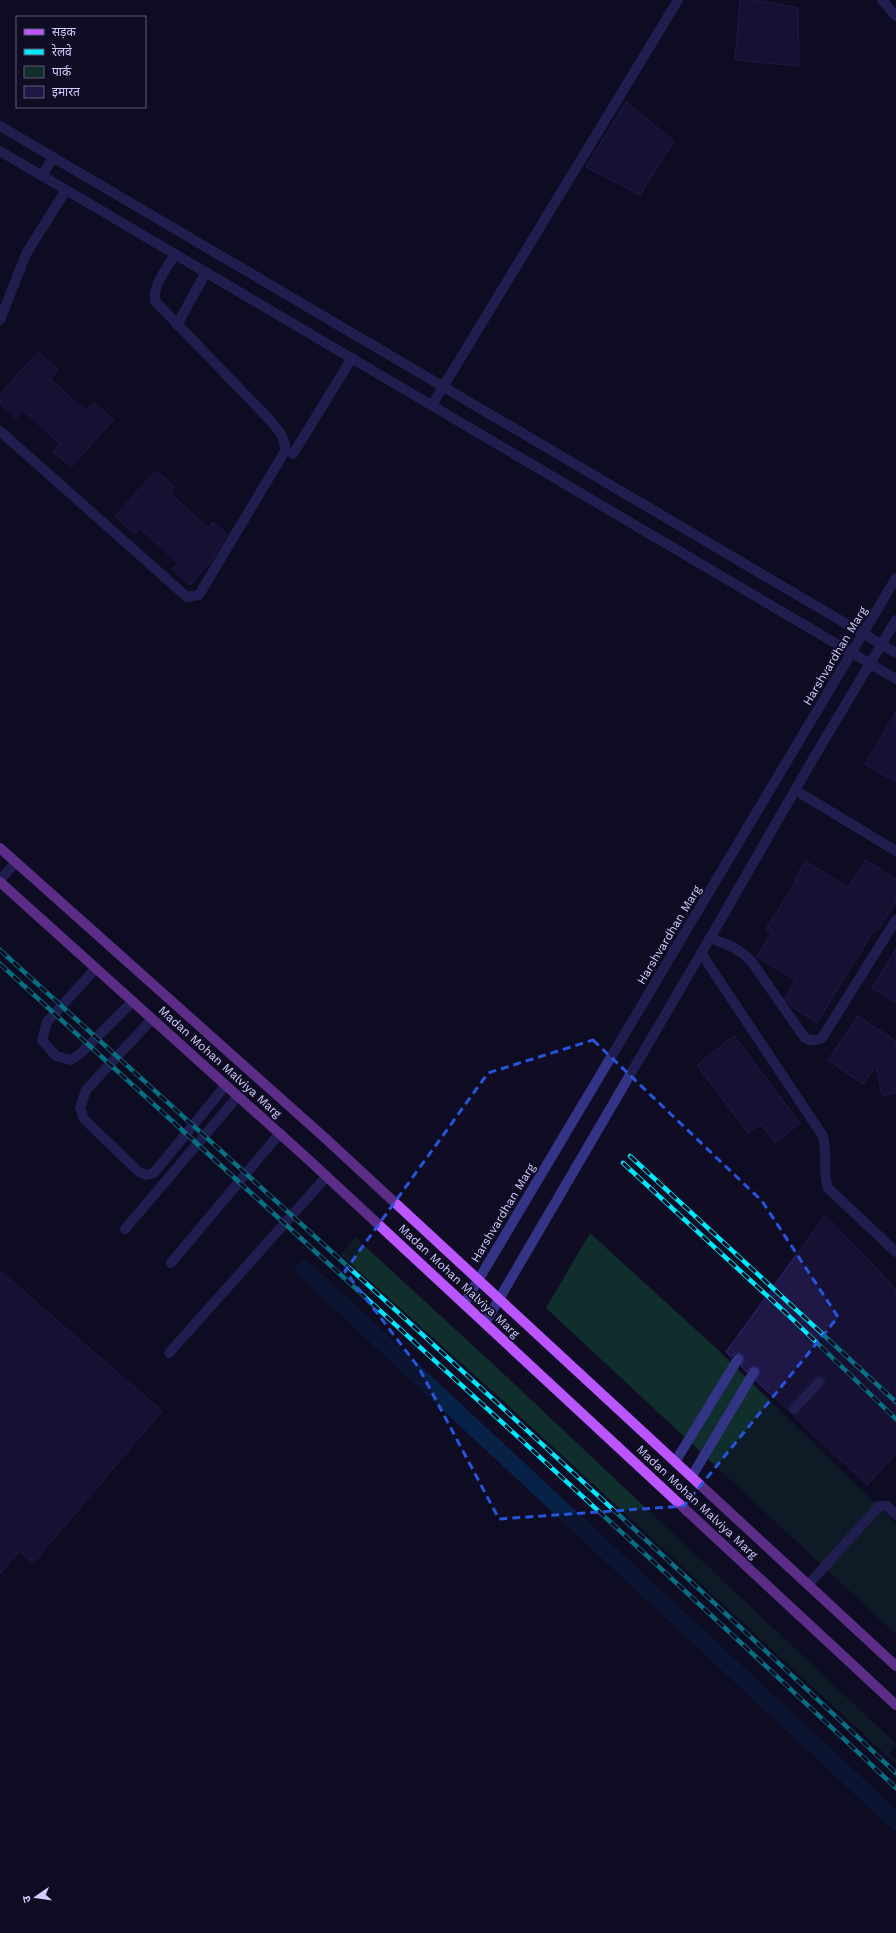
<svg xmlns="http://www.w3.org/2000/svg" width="896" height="1933" font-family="'Work Sans','Noto Sans Devanagari',sans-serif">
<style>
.green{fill:#0f2e2c}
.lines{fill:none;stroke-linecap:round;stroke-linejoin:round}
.canal{stroke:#082146;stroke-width:17}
.building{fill:#1f1746;stroke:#342773}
.minor{stroke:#343486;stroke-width:10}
.major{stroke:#ba55ff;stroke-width:10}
.rail-casing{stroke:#00e8f9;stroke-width:4.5}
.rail{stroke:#0f0c23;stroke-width:3;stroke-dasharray:9;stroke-linecap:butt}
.marked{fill:none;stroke:#2654da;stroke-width:3;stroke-dasharray:8 5;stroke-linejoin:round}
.labels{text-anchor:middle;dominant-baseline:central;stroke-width:4;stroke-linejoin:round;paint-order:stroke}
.street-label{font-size:12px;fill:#d2ceff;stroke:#0f0c23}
</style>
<rect width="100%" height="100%" fill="#0f0c23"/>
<g class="green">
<path d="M590 1233 716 1348 896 1524V1634L546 1308Z"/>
<path d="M355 1237 506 1376 896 1744 889 1754 896 1760V1764L500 1398 341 1255Z"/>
</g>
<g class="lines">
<path class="canal" d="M304 1269 896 1821"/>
</g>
<g class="building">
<path d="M740 0H756L798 8 799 66 735 60Z"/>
<path d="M626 102 674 141 640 195 586 167Z"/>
<path d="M38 352 58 370 50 379 86 411 94 402 113 420 71 467 53 452 60 444 23 410 16 418 0 403V394Z"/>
<path d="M156 471 175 487 170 493 208 528 213 522 227 535 212 560 190 585 172 569 178 563 140 528 135 534 115 516Z"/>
<path d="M896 712V782L865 764Z"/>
<path d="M866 860 896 879V902L877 931 874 930 817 1023 791 1006 785 998 796 980 757 957 772 932 766 929 796 882 794 881 805 861 848 887Z"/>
<path d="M896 949V1003L872 988Z"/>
<path d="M858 1016 896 1041V1093L882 1096 876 1066 863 1084 828 1060Z"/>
<path d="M734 1036 800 1123 775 1143 761 1124 748 1133 697 1065Z"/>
<path d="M825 1215 896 1289V1454L867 1485 793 1415 799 1413 824 1386 825 1383 824 1378 820 1376 814 1378 789 1405 788 1410 756 1381 760 1372 758 1367 751 1366 747 1372 741 1366 744 1360 742 1354 735 1353 731 1357 726 1352Z"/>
<path d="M0 1271 162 1411 33 1563 19 1551 0 1574Z"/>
</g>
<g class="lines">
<g class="minor">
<path d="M882 0 896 16"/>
<path d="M0 126 896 653"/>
<path d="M0 151 896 679"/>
<path d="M42 176 53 157"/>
<path d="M0 320 26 254 66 190"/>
<path d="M177 325 206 272"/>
<path d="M432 405 678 0"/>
<path d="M0 431 187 597 199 595 285 451C286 436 277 429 268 418L155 301C152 286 168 267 175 254"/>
<path d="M293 454 352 358"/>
<path d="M795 790 896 851"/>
<path d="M0 880 16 862"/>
<path d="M710 938C726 944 739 948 751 961L805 1038C811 1041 815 1041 822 1038L896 920"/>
<path d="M701 953 823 1136C828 1153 822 1171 828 1188L896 1252"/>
<path d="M96 968 47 1022 42 1040 56 1056 71 1060 81 1053 133 1001"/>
<path d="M152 1019 86 1090 80 1108 84 1119 139 1172 146 1175 154 1173 226 1085"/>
<path d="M125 1229 238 1096"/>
<path d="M171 1263 280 1133"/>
<path d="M464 1304 896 578"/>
<path d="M485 1323 710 938 813 759 896 620"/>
<path d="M169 1353 327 1176"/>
<path d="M794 1409 819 1382"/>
<path d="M675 1462 738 1359"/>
<path d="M692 1476 754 1372"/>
<path d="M808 1585 879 1506H887L896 1515"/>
</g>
<g class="major">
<path d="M0 848 325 1138 896 1666"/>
<path d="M0 882 310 1161 896 1705"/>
</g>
<g class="rail-casing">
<g id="rail">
<path d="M0 950C300 1223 601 1495 896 1773"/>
<path d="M0 964C300 1238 601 1510 896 1788"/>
<path d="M630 1156 896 1402"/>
<path d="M623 1163 787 1314 896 1419"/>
</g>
</g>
<use href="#rail" class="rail"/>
</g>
<path d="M0 0H896V1933H0ZM593 1040 762 1201 838 1317 684 1506 499 1519 419 1368 345 1271 488 1073Z" fill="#0f0c23" fill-opacity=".55" fill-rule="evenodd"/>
<path class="marked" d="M593 1040 762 1201 838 1317 684 1506 499 1519 419 1368 345 1271 488 1073Z"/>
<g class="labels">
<g class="street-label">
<text transform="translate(835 656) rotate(-59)">Harshvardhan Marg</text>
<text transform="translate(669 935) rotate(-59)">Harshvardhan Marg</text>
<text transform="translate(220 1062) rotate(42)">Madan Mohan Malviya Marg</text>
<text transform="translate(503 1213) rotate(-59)">Harshvardhan Marg</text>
<text transform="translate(459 1281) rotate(43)">Madan Mohan Malviya Marg</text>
<text transform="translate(697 1502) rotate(43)">Madan Mohan Malviya Marg</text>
</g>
</g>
<rect x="16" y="16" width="130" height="92" fill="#0f0c23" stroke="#5d5a7b"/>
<rect x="24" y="29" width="20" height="6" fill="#ba55ff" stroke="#5d5a7b"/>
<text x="52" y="36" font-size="12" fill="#d2ceff">सड़क</text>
<rect x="24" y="49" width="20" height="6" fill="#00e8f9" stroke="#5d5a7b"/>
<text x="52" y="56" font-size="12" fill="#d2ceff">रेलवे</text>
<rect x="24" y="66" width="20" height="12" fill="#0f2e2c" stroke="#5d5a7b"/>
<text x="52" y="76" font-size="12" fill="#d2ceff">पार्क</text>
<rect x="24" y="86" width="20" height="12" fill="#1f1746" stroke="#5d5a7b"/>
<text x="52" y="96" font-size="12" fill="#d2ceff">इमारत</text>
<g transform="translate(36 1897) rotate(257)" stroke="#0f0c23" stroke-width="3" paint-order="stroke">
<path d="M0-3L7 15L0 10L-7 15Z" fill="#d2ceff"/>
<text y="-6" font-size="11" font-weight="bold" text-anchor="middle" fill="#d2ceff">उ</text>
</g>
</svg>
